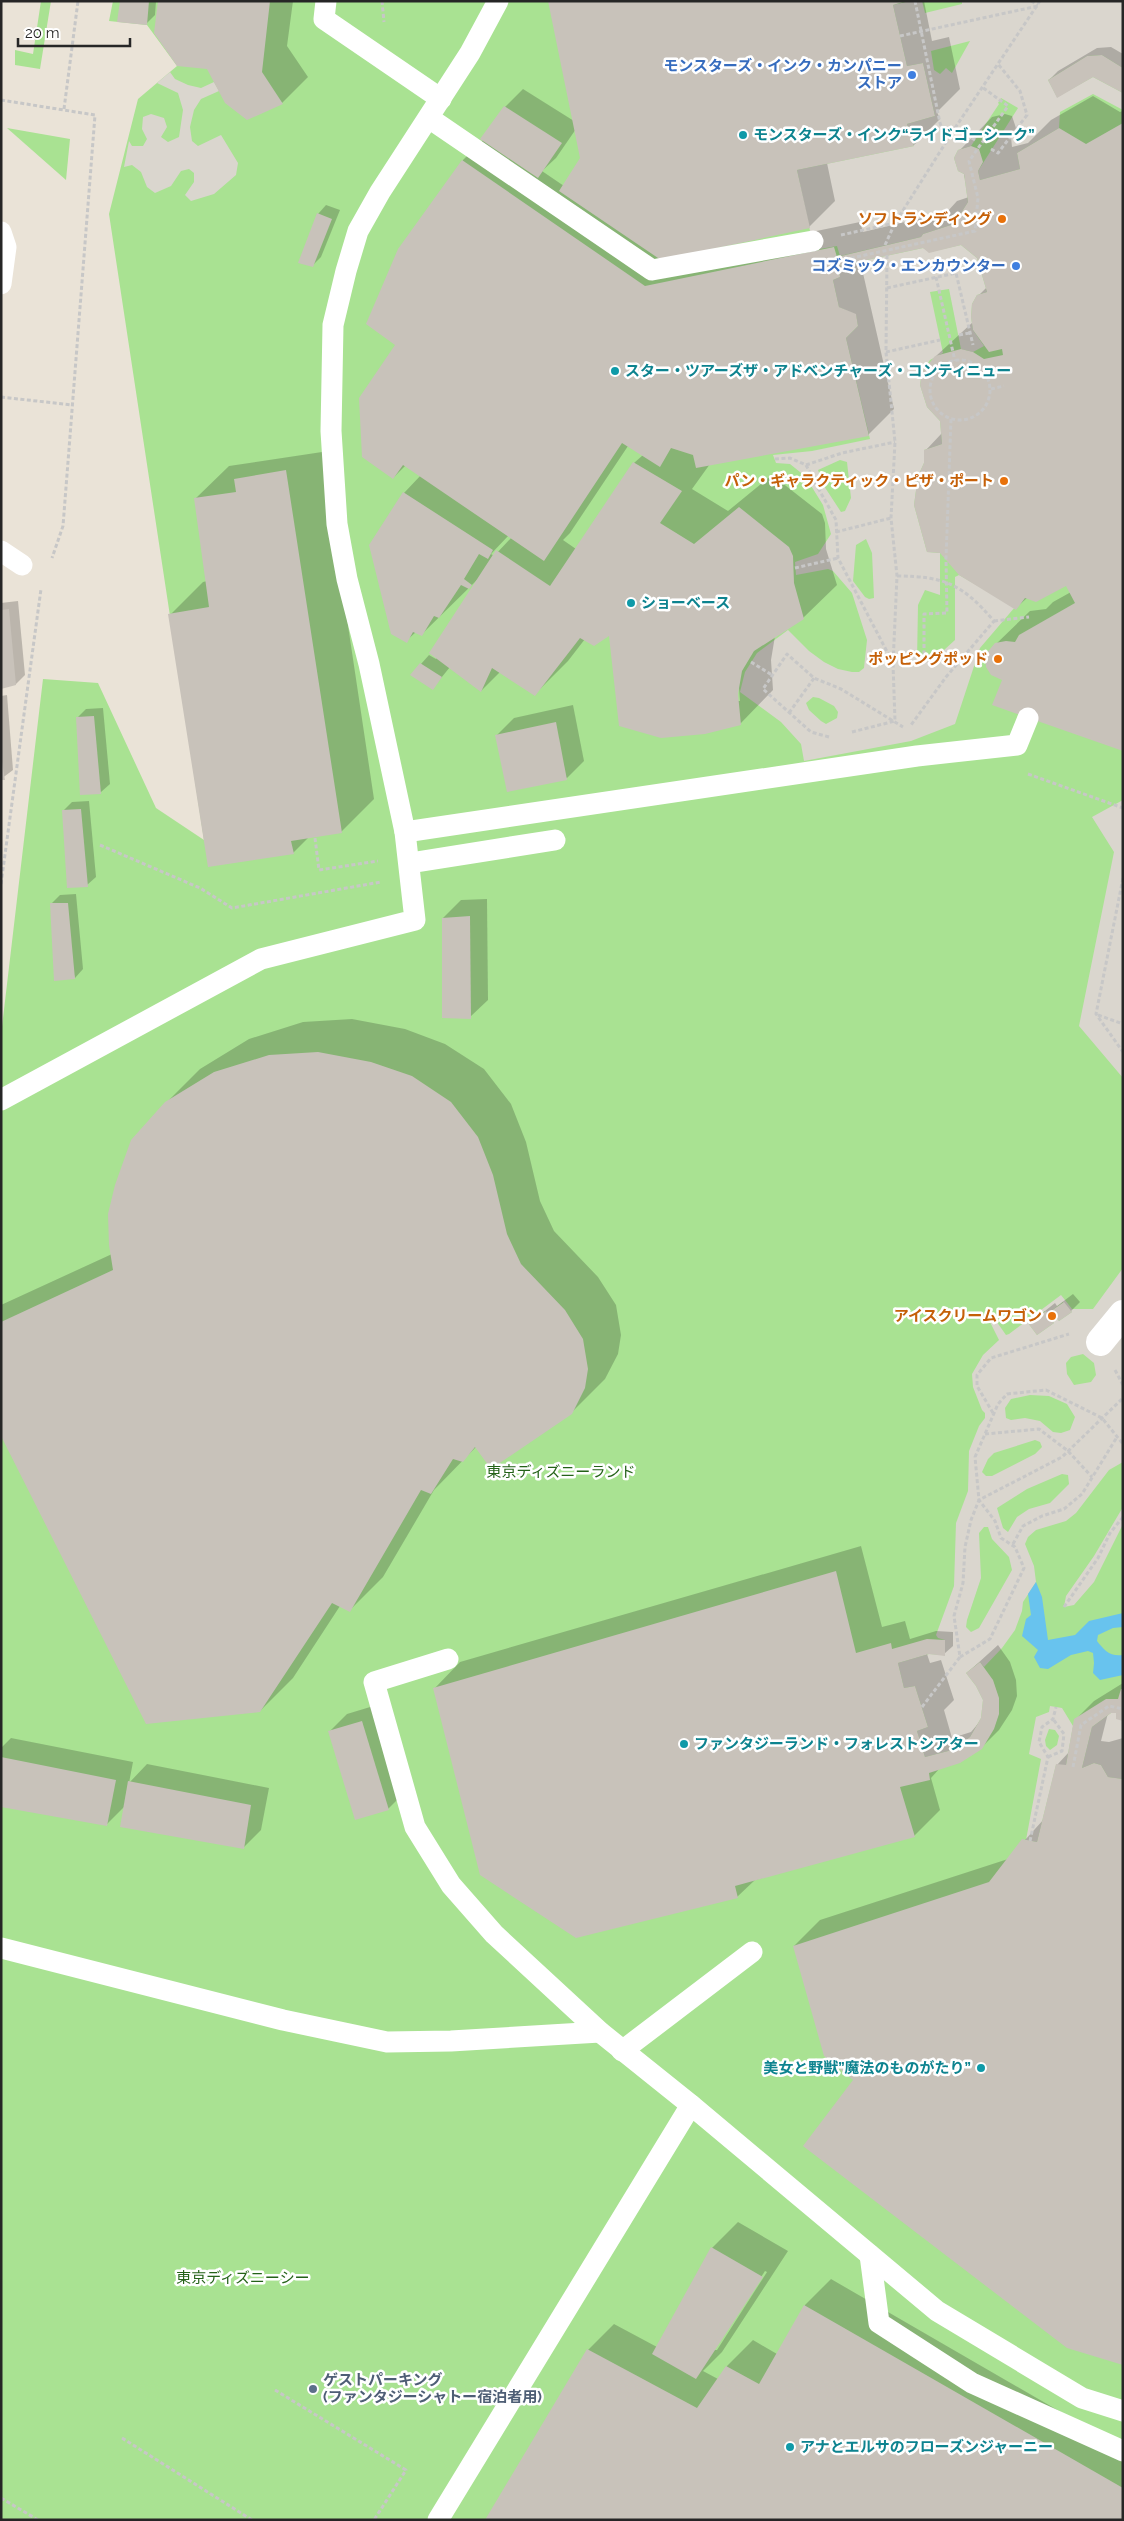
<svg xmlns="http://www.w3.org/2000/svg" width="1124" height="2521" font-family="Raleway,'Noto Sans JP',sans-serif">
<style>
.green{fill:#a9e292}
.plaza{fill:#dad6ce;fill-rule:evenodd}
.water{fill:#68c3ee}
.shadow{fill:#0003;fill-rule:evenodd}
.building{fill:#c8c2ba}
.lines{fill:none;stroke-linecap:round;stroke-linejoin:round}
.path{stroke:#c7c7c7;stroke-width:3;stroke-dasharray:4 2.5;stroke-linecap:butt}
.service{stroke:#fff;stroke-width:21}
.pedestrian{stroke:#fff;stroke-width:28}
.shop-dot{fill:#3f7fe0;stroke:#fff;stroke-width:2}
.culture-dot{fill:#0f9aa8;stroke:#fff;stroke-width:2}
.food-dot{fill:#e8710a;stroke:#fff;stroke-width:2}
.service-dot{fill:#5c6f8a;stroke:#fff;stroke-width:2}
.labels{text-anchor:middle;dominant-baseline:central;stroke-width:5;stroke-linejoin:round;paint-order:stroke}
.shop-label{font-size:15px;font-weight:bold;fill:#366cbe;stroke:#fff;text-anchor:end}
.culture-label{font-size:15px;font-weight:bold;fill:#0d838f;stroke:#fff;text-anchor:start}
.food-label{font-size:15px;font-weight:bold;fill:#c56008;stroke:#fff;text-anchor:end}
.park-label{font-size:15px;fill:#246218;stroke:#fff}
.service-label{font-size:15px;font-weight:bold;fill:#4e5e75;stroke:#fff;text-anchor:start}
</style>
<rect width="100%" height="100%" fill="#eae3d7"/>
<g class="green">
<path d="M41 1H51L40 69 15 65V50L33 54Z"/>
<path d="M113 1H1123V2520H1V1035L43 679 98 683 156 808 204 840 109 214 138 99 177 66 147 25 109 21Z"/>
<path d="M7 128 70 139 66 180Z"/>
</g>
<g class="plaza">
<path d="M910 1H922L925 13 962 4V1H1123V68L1102 55 1087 56 1048 80 1057 97 1093 77 1123 93V110L1093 94 1060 112 1059 128 1017 153 1020 169 980 180 978 171 1018 108 1001 98 998 103 999 104 971 146 958 150 954 158 958 171 964 174 968 202 954 224 923 234 921 237 840 256 837 246 814 250 797 170 914 146 907 124 935 116 923 63 907 66 893 5ZM970 41 952 73 946 68 940 74 934 70 931 51Z"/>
<path d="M170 72 175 79 188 85 201 88 214 82 219 91 201 99 194 110 190 127 192 141 198 146 221 135 238 163 236 175 214 194 191 201 185 195 194 182V173L189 169 181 171 171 186 155 193 147 187 141 172 132 165 124 167 129 141 132 146H143L147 139 142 129 143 117 151 114 164 118 167 127 161 137 168 142 179 137 183 110 178 93 157 83Z"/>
<path d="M961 245 977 258 987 292 977 295 972 304 971 317 973 330 984 346 973 352 961 349 949 289 930 292 943 353 930 360 922 372 920 385 927 407 940 421 942 444 924 450V463L918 476 914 505 927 552 940 553V595L925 590 918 605 917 661H932L955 640V577L959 575 1015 607 980 648 955 724 911 741 804 761 801 744 781 722 740 692 745 672 757 653 788 630 809 651 824 662 838 669 852 672H859L864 668 867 640 852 593 833 571 828 569 796 575 795 562 818 554 831 534 823 505 805 476 790 464 776 463 773 455 812 451 870 439 846 338 858 326 856 315 839 307 833 280 840 277 839 266 923 248 930 252ZM840 460 847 462 851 498 845 511 841 512 824 486 818 470ZM866 539 872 553 874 598 869 599 865 597 853 581 856 545ZM813 697 819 698 834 706 838 712 837 718 826 724 821 721 809 710 806 703Z"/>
<path d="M1123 800V1078L1079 1026 1114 852 1092 817Z"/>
<path d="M1123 1268V1462L1109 1470 1076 1513 1066 1521 1036 1530 1028 1537 1025 1544 1034 1566 1036 1582 1023 1602 1022 1611 1015 1630 1002 1648 984 1667 980 1662 966 1673 976 1686 983 1700 981 1718 970 1737 952 1750 925 1757 917 1731 928 1727 915 1686 904 1688 898 1663 929 1654 945 1655V1640L938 1638 936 1635 954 1586 956 1523 968 1491 969 1451 979 1426 985 1418V1413L982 1410 973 1387 972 1374 983 1355 999 1340 989 1320 994 1318 1006 1335 1009 1334 1061 1295 1072 1309H1093ZM1063 1302 1072 1312 1059 1321 1051 1311ZM1045 1311 1054 1323 1037 1335 1028 1323ZM1083 1354 1094 1363 1096 1375 1091 1382 1074 1385 1067 1374 1066 1363 1071 1357ZM1030 1395 1049 1396 1067 1404 1075 1417 1070 1430 1061 1433 1053 1432 1040 1421 1025 1418 1011 1420 1006 1418 1005 1408 1011 1399ZM1035 1440 1040 1442 1042 1447 1035 1454 992 1476H986L982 1472 988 1459 994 1453ZM1062 1474 1068 1475 1069 1484 1050 1503 1029 1509 1017 1517 1008 1532 1003 1528 997 1508 1027 1489ZM984 1527H988L992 1539 1009 1557 1012 1570 979 1628 971 1632 966 1627 967 1620 981 1578 979 1533Z"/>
<path d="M1123 1507V1524L1094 1582 1074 1605 1064 1607 1066 1596 1094 1556Z"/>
<path d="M1050 1706 1062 1708 1073 1726 1066 1765H1056L1037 1842 1026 1840 1041 1759 1029 1754 1036 1717 1049 1712ZM1049 1729 1055 1730 1059 1736 1057 1745 1050 1750 1046 1746 1045 1740Z"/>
<path d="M1111 1713H1116L1123 1721V1779L1108 1777 1101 1765 1094 1763 1082 1768 1092 1727Z"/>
</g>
<path class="water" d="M1036 1582 1042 1597 1048 1640 1075 1635 1089 1621 1123 1613V1627L1113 1628 1098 1635 1097 1641C1104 1650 1110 1657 1123 1655V1675L1100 1680 1093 1673 1094 1663 1093 1653 1088 1651 1071 1655 1048 1669 1040 1668 1034 1657 1038 1650 1022 1636 1026 1619 1031 1615 1028 1594Z"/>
<g class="shadow">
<path d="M121 1H156L155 15 146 24Z"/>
<path d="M160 1H293L287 46 308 77 282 103 208 68Z"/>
<path d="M549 1H924L932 41 949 37 960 89 937 112 940 119 914 145 827 163 835 201 809 227 667 257 671 261 860 222 863 232 947 212 957 201 969 197 959 151 992 117 1005 114 1012 116 1016 128 1011 137 1012 147 1028 143 1051 120 1093 96 1120 112 1123 111V750L1003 680 996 644 1030 611 1046 609 1053 602 1071 592 1067 584 1027 598 1016 608 926 463V450L942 433 936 356 973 322 978 296 987 287 978 258 961 244 924 246 860 260 894 409 868 435 710 464 692 489 728 511 772 475 822 514 825 523 826 549 837 585 803 618 775 636 771 660 773 690 740 724 611 634 585 639 568 661 535 694 500 672 481 691 450 667 433 688 421 664 429 655 436 659 437 657 478 579 421 635 416 632 406 641 404 493 421 475 406 465 393 478 399 250 463 160 483 140 505 107 523 89 574 121ZM576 129 582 158 564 186 542 171 556 158ZM628 446 643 455 634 463 576 549 563 540 570 533ZM509 535 512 537 494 556 491 554ZM736 688H739L740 701H737Z"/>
<path d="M1111 47 1123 54V91L1093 75 1049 80 1058 71 1097 48Z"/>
<path d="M326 205 340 210 321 257 312 266 318 214Z"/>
<path d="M322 452 374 799 341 832 309 837 293 853 170 615 203 582 207 581 195 499 229 466Z"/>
<path d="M18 601 25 675 16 684 1 687V603Z"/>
<path d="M7 695 13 770 1 779V696Z"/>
<path d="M573 705 584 761 567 778 496 736 514 718Z"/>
<path d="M103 708 110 784 101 792 81 794 77 718 86 709Z"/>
<path d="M89 801 96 877 87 885 63 811 72 802Z"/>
<path d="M76 894 83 969 75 978 51 904 60 895Z"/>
<path d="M487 899 488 1000 470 1017 443 918 461 900Z"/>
<path d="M352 1019 405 1029 445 1044 484 1069 511 1104 526 1142 540 1201 554 1231 598 1277 616 1305 621 1335 618 1354 605 1379 571 1413 476 1447 434 1490 383 1577 350 1610 340 1606 293 1678 260 1711 1 1434V1305L112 1254 166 1103 200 1069 249 1039 303 1022Z"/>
<path d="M1073 1294 1080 1302 1071 1311 1058 1317 1037 1334 1030 1323 1055 1303 1057 1306Z"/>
<path d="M861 1546 882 1627 905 1621 910 1639 936 1631 953 1632V1646L944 1654H927L930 1663 941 1660 954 1700 944 1710 952 1738 971 1732 982 1719 984 1700 977 1686 967 1673 998 1645 1010 1662 1016 1680 1017 1696 1012 1710 999 1730 981 1748 940 1768 931 1778 940 1810 914 1836 755 1880 737 1897 434 1689 460 1662Z"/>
<path d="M1123 1683V1719L1118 1712 1108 1713 1101 1741 1109 1742 1123 1738V2364L855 2080 794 1946 820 1920 1008 1859 1044 1819 1057 1765 1069 1752 1076 1719 1094 1701Z"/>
<path d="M380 1704 406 1791 388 1809 329 1732 347 1714Z"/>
<path d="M11 1738 133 1762 129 1783 147 1764 269 1788 261 1830 243 1848 125 1806 106 1825 1 1806V1748Z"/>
<path d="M738 2222 788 2251 722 2352 703 2371 718 2379 727 2366 753 2340 777 2354 805 2305 831 2279 1123 2448V2520H487L588 2350 614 2324 657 2347 712 2248ZM765 2271 767 2272 717 2350H714Z"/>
</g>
<g class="building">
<path d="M120 1H149L147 25 117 22Z"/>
<path d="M158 1H270L262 72 283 104 247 120 225 103 207 69 177 66 154 33Z"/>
<path d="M548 1H906L893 5 907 66 923 63 935 116 907 124 914 146 797 170 810 228 661 260 559 191 580 158Z"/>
<path d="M1102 55 1123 68V93L1093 77 1057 98 1048 80 1087 56Z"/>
<path d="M504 106 562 143 538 178 480 139Z"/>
<path d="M1123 123V751L992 705 1002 680 991 675 986 667 985 655 995 643 1006 641 1015 642 1019 635 1075 603 1066 586 1036 602 1025 598 1016 610 959 575 940 553 927 552 914 505 918 476 924 463V450L942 444 940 421 927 407 920 385 922 372 935 356 961 349 973 352 984 359 1003 355 1002 349 989 352 973 330 971 317 972 304 977 295 987 292 977 258 961 245 929 253 923 248 839 266 840 277 833 280 839 307 856 314 858 326 846 338 869 436 696 468 693 455 671 448 660 467 622 443 544 561 403 465 393 479 362 457 359 398 395 345 366 324 398 249 462 160 645 286 834 247 837 257 921 237 923 234 954 224 968 202 964 174 958 171 954 158 958 150 971 146 979 149 983 162 978 171 980 180 1020 169 1017 153 1059 128 1086 144Z"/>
<path d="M317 213 332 219 313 267 298 263Z"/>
<path d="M633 462 682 491 660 523 694 544 739 507 789 547 793 556 794 583 804 619 754 651 742 671 738 694 741 725 705 734 661 738 619 726 609 636 594 646 580 638 535 696 492 668 481 692 429 653 496 550 550 586Z"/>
<path d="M286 470 342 833 291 841 294 854 208 867 168 614 209 607 194 498 236 492 234 479Z"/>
<path d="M403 492 493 550 488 559 479 554 464 579 472 585 469 589 461 585 439 618 434 616 422 636 413 632 407 643 391 634 369 545Z"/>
<path d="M9 609 16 685 1 689V610Z"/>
<path d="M420 663 442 677 433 690 410 675Z"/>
<path d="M94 716 101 794 80 795 76 717Z"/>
<path d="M556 722 567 780 507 792 495 735Z"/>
<path d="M1 756 5 780H1Z"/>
<path d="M81 809 88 887 67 888 62 810Z"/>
<path d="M50 903H68L75 979 54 981Z"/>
<path d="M470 916 471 1019 442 1018V918Z"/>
<path d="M318 1052 371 1062 412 1076 451 1102 478 1137 493 1175 507 1234 521 1264 565 1310 583 1339 588 1369 585 1388 572 1414 491 1469 475 1447 463 1462 453 1459 431 1494 421 1490 350 1612 332 1603 260 1712 146 1724 1 1436V1322L113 1270 109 1245 108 1214 115 1185 131 1140 165 1102 214 1072 269 1055Z"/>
<path d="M1064 1302 1072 1312 1059 1321 1051 1311Z"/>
<path d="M1046 1311 1054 1323 1037 1335 1028 1323Z"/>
<path d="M836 1571 856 1653 891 1643 892 1649 927 1639 945 1640V1656L929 1654 898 1663 904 1688 915 1686 928 1727 917 1731 925 1757 952 1750 970 1737 981 1718 983 1700 976 1686 966 1673 980 1662 993 1680 999 1698V1714L994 1729 982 1749 960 1763 929 1773 930 1780 900 1787 915 1837 735 1886 738 1898 576 1938 480 1875 433 1688Z"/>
<path d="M1121 1689H1123V1721L1116 1719V1713H1111L1092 1727 1082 1768 1094 1763 1101 1765 1108 1777 1123 1779V2365L1067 2348 803 2146 853 2080 824 2056 793 1946 989 1882 1022 1839 1037 1842 1056 1764 1066 1765 1074 1719 1106 1699H1118Z"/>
<path d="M362 1721 389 1810 355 1820 328 1731Z"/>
<path d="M1 1757 116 1780 107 1826 1 1807Z"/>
<path d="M128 1781 251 1805 244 1849 120 1827Z"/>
<path d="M711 2247 763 2277 696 2379 652 2354Z"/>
<path d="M804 2305 1123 2488V2520H485L587 2349 697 2408 726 2366 759 2384Z"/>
</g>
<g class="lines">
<g class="path">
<path d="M382 1 384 22"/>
<path d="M915 1 940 123 947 143"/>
<path d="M1031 1 1038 5"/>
<path d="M900 36 1038 6"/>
<path d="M1 100 95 115 63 526 52 558"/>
<path d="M64 109 78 1"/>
<path d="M955 128 975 140"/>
<path d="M991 149 998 153 1027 115 1020 91 998 64"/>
<path d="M841 235 895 223"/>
<path d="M885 245 895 223 955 128 1040 1"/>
<path d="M887 255 886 352 895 442 891 518 897 576 893 664 895 721"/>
<path d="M838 261 975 231 978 198 969 161 1008 106 982 87"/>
<path d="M936 277 955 361"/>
<path d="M887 288 956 273 973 345"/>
<path d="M959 335 970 333"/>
<path d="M886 352 940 340"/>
<circle cx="960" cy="390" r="30"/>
<path d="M991 389 1004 386"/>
<path d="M1 397 72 405"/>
<path d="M775 459 790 458 806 465 817 486 836 520 838 558 893 663"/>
<path d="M806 465 842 453 895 442"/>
<path d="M836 532 891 518"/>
<path d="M795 568 838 558"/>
<path d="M897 576C945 576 963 585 994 621L946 677 911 725"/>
<path d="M994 621 1029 617"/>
<path d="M924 661V614L947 613 946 559 951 419"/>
<path d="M751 662 772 675"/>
<path d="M789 713 814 678"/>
<path d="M852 732 895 721"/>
<path d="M829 737 811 732 763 689 787 654 814 678 841 689 903 727"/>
<path d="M1028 774 1123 808"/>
<path d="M315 838 319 870 378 861"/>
<path d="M100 845 200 888 232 908 381 882"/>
<path d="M1123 878 1096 1014 1123 1052"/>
<path d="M1 884 41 589"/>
<path d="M1098 1015 1123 1024"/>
<path d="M1115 1370 1123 1385"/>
<path d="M993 1413 977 1386V1375L991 1358 1069 1334"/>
<path d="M985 1434 1039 1429 1068 1451 1092 1477"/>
<path d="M1013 1544 1023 1526 1042 1516 1064 1509 1082 1494 1117 1437"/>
<path d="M1064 1607 1098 1558 1110 1533 1123 1517"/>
<path d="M960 1657 990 1639 1024 1568 1015 1547 1001 1538 995 1521 979 1500 975 1457 998 1404 1007 1394 1046 1390 1102 1418 1123 1444"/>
<path d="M922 1707 960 1657 954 1616 963 1583 965 1547 971 1520 979 1500 1062 1457 1123 1398"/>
<path d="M1048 1757 1062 1751 1064 1734 1053 1719"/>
<path d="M1073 1767 1081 1725 1109 1706 1123 1709"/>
<path d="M1030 1841 1048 1757 1039 1742 1042 1727 1053 1719 1056 1707"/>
<path d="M275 2390 406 2470 374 2520"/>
<path d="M122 2438 252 2520"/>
<path d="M1 2498 38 2520"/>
</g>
<g class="service">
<path d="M326 1 324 19 441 99"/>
<path d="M429 118 652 270 813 241"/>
<path d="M1 232 6 247 1 284"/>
<path d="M1 551 22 565"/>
<path d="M405 832 917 756 1017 745 1028 718"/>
<path d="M410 863 555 840"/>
<path d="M1 1100 261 959 415 920 405 832 369 664 347 579 337 524 331 431 333 325 346 271 358 231 380 192 470 53 498 1"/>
<path d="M448 1659 374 1682 415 1827 451 1885 494 1934 600 2032 691 2105 937 2311 1082 2398 1123 2411"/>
<path d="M1 1948 283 2020 387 2042 451 2041 600 2032"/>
<path d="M622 2051 752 1952"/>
<path d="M870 2255 879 2323 972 2383 1123 2451"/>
<path d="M438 2520 691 2105"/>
</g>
<path class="pedestrian" d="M1100 1342 1123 1314"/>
</g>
<g class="shop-dot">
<circle cx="912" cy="75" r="5"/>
<circle cx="1016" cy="266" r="5"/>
</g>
<g class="culture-dot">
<circle cx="743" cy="135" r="5"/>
<circle cx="615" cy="371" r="5"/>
<circle cx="631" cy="603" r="5"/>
<circle cx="684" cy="1744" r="5"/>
<circle cx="981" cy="2068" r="5"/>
<circle cx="790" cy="2447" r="5"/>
</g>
<g class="food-dot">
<circle cx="1002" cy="219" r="5"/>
<circle cx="1004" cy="481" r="5"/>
<circle cx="998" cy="659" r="5"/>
<circle cx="1052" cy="1316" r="5"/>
</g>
<circle class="service-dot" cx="313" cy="2389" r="5"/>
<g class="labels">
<g class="shop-label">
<text x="902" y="66">モンスターズ・インク・カンパニー<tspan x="902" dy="17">ストア</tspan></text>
<text x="1006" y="266">コズミック・エンカウンター</text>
</g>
<g class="culture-label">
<text x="753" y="135">モンスターズ・インク“ライドゴーシーク”</text>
<text x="625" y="371">スター・ツアーズザ・アドベンチャーズ・コンティニュー</text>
<text x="641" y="603">ショーベース</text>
<text x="694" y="1744">ファンタジーランド・フォレストシアター</text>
<text x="971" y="2068" text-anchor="end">美女と野獣”魔法のものがたり”</text>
<text x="800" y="2447">アナとエルサのフローズンジャーニー</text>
</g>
<g class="food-label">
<text x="992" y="219">ソフトランディング</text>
<text x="994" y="481">パン・ギャラクティック・ピザ・ポート</text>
<text x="988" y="659">ポッピングポッド</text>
<text x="1042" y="1316">アイスクリームワゴン</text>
</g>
<g class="park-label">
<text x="561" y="1472">東京ディズニーランド</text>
<text x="243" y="2278">東京ディズニーシー</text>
</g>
<g class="service-label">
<text x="323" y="2380">ゲストパーキング<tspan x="323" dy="17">(ファンタジーシャトー宿泊者用)</tspan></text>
</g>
</g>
<rect width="1124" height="2521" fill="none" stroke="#262626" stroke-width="5"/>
<path d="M18 38v8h112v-8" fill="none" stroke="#262626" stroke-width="2.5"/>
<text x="25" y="38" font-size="15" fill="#262626" stroke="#ffffff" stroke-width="4" paint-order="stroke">20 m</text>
</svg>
